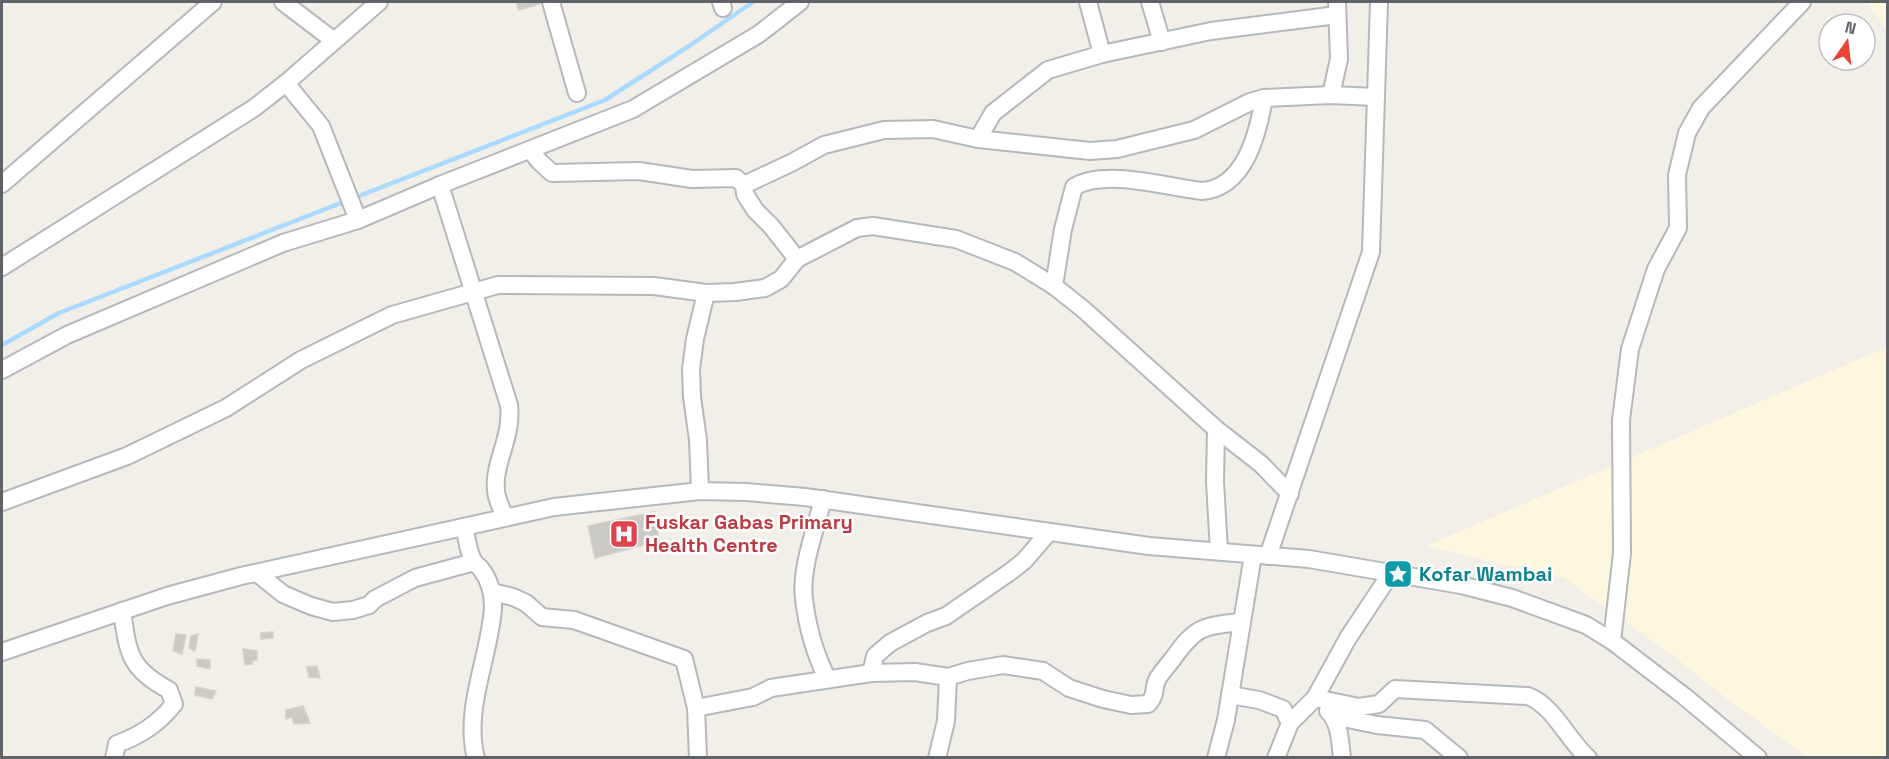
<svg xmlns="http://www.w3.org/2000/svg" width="1889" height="759" font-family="'Space Grotesk',sans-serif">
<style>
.commercial{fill:#fef7e0}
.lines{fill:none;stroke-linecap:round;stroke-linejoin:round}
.stream{stroke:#aadaff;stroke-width:4.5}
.building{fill:#cccac5;stroke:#d6d1c6;stroke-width:1.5}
.minor-casing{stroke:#b5b8bc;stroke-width:20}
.minor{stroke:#fff;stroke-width:16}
.labels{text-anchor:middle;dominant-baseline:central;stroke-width:5;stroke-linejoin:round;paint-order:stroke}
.health-label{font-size:20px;font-weight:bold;fill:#be3a42;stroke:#fff;text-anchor:start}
.culture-label{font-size:20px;font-weight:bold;fill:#0d838f;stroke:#fff;text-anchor:start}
</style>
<rect width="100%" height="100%" fill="#f1efe8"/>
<g class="commercial">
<path d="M1868 2H1887V31Z"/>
<path d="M1887 347V757H1808L1730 701 1671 654 1564 578 1426 546Z"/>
</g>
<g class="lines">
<path class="stream" d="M2 345 59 313 605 100 689 46 753 2"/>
</g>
<g class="building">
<path d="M516 2H546L519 10Z"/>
<path d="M654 512 659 541 595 558 588 526Z"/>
<path d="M273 632V638L261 639V633Z"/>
<path d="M176 634 186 635 182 654 173 651Z"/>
<path d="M198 634 195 651 189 648 191 636Z"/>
<path d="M243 649 257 651V660L252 661 253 664 245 665Z"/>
<path d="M197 659 210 660V669L197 666Z"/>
<path d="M317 666 320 678 309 677 307 667Z"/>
<path d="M196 687 216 691 212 699 195 695Z"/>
<path d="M303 706 310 723 294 724 292 717 286 719V710Z"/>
</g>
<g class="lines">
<g class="minor-casing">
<g id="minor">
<path d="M283 2 333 40"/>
<path d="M551 2 577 93"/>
<path d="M721 2 723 8"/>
<path d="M1088 2 1102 54"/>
<path d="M1150 2 1162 42"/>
<path d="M286 83 321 126 358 220"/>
<path d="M1331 95 1339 59 1337 2"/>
<path d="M978 139 993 113 1048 70 1102 54 1211 31 1337 15"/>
<path d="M530 150 540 162 552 173 639 171 692 179 736 178 744 185 745 194 755 210 771 226 797 259"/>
<path d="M2 184 213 2"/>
<path d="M440 185 509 405C513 437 493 463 496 490 496 499 502 509 505 517"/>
<path d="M744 185 791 163 824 145 884 130 933 129 978 139 1090 151 1117 149 1194 130 1250 102 1264 98 1331 95 1376 97"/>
<path d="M2 267 254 108 286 83 379 2"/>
<path d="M1054 286 1063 229 1074 187C1105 168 1167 187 1202 191 1245 188 1258 133 1264 98"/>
<path d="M2 370 67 335 283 243 358 220 440 185 633 109 759 34 800 2"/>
<path d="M1216 429 1215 482 1219 551"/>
<path d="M700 491 698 440 692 397 691 369 695 339 706 293"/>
<path d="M823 499C816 528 800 569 804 599 807 625 815 654 827 678"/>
<path d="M2 502 127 456 226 408 301 360 392 315 498 285 654 286 706 293 735 292 765 288 781 279 797 259 857 228 873 226 956 239 1015 262 1054 286 1083 309 1216 429 1261 464 1290 494"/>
<path d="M464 527C467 537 468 553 474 562 476 565 479 566 481 569 489 579 493 594 493 608 490 655 463 710 476 758"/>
<path d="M1268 556 1371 252 1379 2"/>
<path d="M257 573 283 594 311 606 333 612 353 610 369 605 375 599 415 578 474 562"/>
<path d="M492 592 513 597 526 603 542 617 574 620 684 659 696 708 698 758"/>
<path d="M1612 641 1622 553 1621 420 1630 349 1656 269 1678 228 1677 175 1687 133 1701 108 1802 2"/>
<path d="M2 652 167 596 241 576 554 507 700 491 746 492 805 497 1149 546 1309 559 1461 585 1512 598 1586 625 1612 641 1684 696 1758 758"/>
<path d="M871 673 915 672 948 677 968 671 1003 665 1043 671 1069 688 1103 699 1131 705 1148 704C1158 693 1152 688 1158 678 1162 672 1167 666 1172 660 1196 626 1202 626 1242 622"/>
<path d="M1230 695 1259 700 1283 709 1290 723"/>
<path d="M1315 698 1359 707 1379 704 1395 689 1528 696C1554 706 1567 739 1588 758"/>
<path d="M696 708 753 697 771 688 871 673 875 656 890 643 927 623 946 616 1010 572 1024 561 1049 532"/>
<path d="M1328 711C1340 723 1340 741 1342 758"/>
<path d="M1333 716 1377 725 1425 730 1459 758"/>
<path d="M114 758 117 744C141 735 158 724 174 704L169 690C129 669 128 653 122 611"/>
<path d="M937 758 946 721 948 677"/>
<path d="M1216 758 1226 720 1253 555"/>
<path d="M1276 758 1290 723 1315 698 1348 638 1391 573"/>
</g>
</g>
<use href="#minor" class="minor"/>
</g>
<defs>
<g id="hospital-square" transform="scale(1.5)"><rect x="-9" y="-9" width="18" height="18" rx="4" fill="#e0444e" stroke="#fff"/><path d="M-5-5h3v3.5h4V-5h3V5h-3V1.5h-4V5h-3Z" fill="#fff"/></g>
<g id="sight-square" transform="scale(1.5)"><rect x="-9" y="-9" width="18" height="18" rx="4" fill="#0f9aa8" stroke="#fff"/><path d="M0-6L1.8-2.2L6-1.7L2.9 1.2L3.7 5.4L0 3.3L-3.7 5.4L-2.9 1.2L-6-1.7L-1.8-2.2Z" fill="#fff"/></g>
</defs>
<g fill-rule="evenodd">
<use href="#hospital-square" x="624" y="534"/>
<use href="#sight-square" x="1398" y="574"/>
</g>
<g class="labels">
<g class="health-label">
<text x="645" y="522">Fuskar Gabas Primary<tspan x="645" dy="23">Health Centre</tspan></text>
</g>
<g class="culture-label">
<text x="1419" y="574">Kofar Wambai</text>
</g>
</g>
<rect width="1889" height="759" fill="none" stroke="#5f6368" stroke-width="6"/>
<g transform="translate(1847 42) rotate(14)"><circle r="28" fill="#ffffff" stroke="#bfc1c3" stroke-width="1.5"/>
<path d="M0-4.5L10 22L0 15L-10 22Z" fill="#ea4335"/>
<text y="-9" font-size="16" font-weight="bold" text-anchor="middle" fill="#5f6368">N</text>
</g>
</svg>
